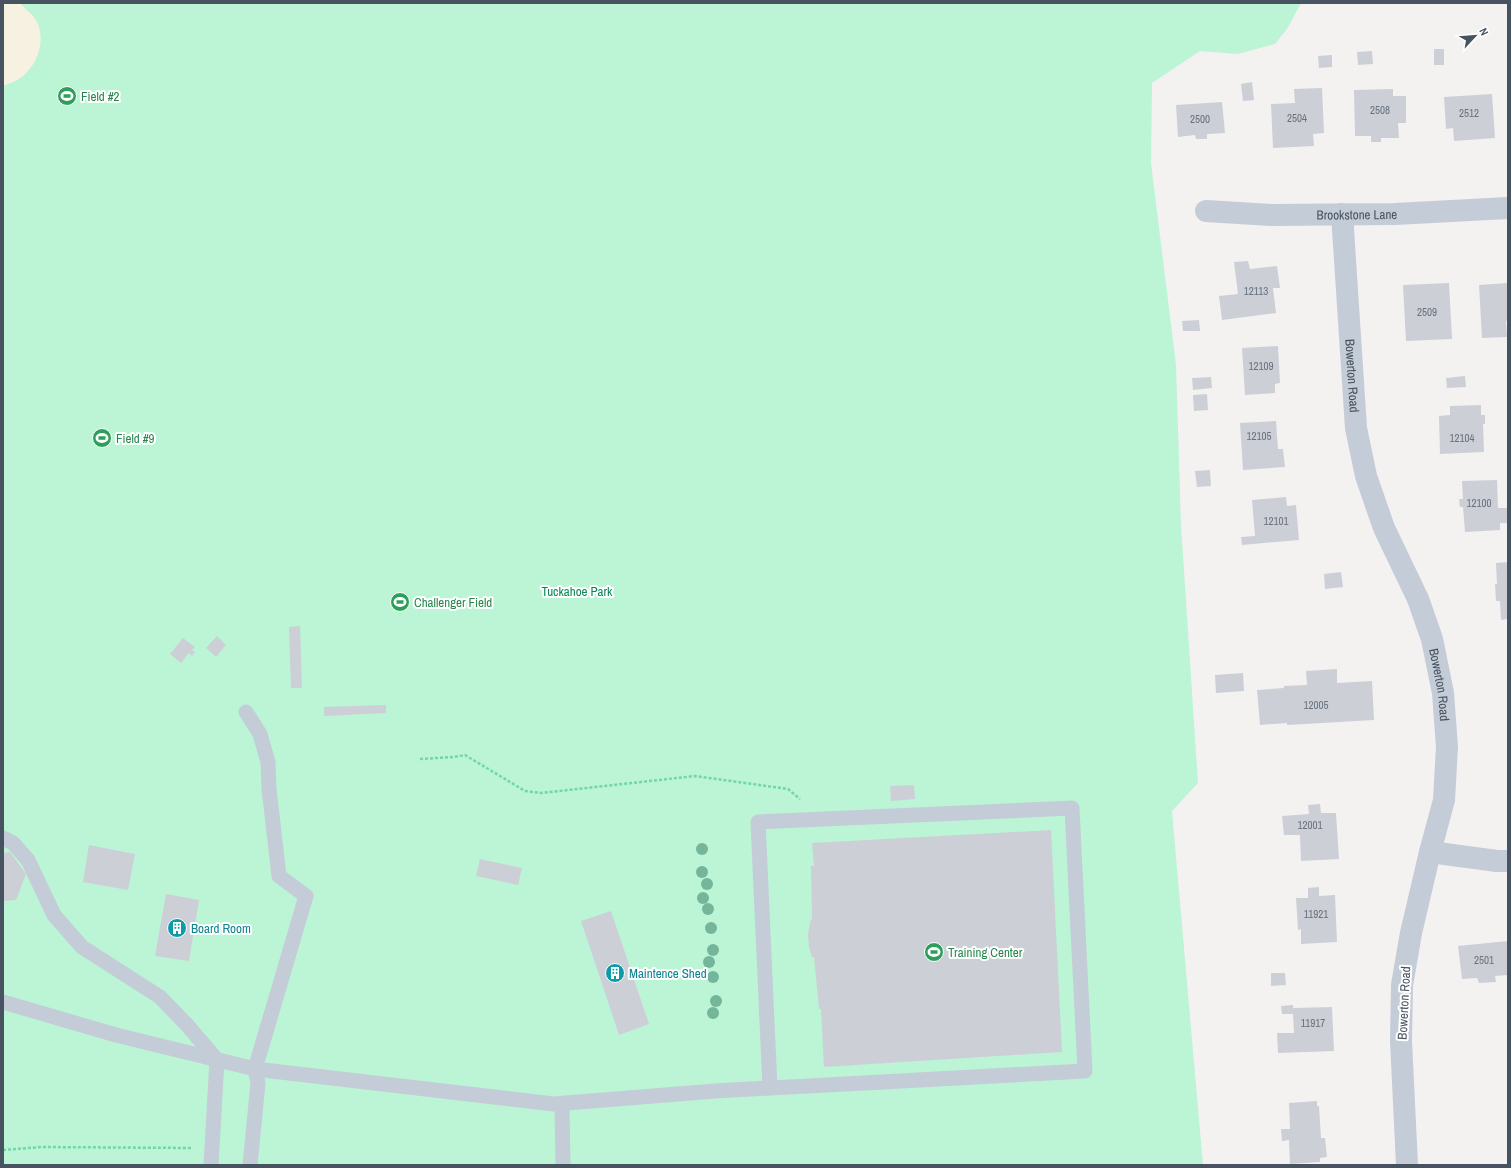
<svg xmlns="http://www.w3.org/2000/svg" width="1511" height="1168" font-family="'Archivo Narrow',sans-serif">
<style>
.green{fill:#bcf4d6}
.sand{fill:#f6f1e1}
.building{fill:#cdcfd7}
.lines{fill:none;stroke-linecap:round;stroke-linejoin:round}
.path{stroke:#70d6ab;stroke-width:2.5;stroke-dasharray:3 2;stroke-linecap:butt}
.service{stroke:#c4ccd7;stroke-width:15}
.minor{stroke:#c4ccd7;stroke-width:22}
.tree{fill:#75b69a}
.labels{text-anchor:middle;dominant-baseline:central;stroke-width:4;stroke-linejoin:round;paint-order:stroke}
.number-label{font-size:11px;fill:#68727e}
.leisure-label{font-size:13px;fill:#27864d;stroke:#fff;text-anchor:start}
.street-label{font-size:13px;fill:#475361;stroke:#fff}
.park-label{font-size:13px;fill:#0d8653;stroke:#fff}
.culture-label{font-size:13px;fill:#0d838f;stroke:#fff;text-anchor:start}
</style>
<rect width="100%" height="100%" fill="#f4f1f1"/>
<path class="green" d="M3 3H1301L1287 29 1275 44 1238 54 1200 51 1152 83 1151 163 1176 365 1181 525 1198 783 1172 811 1203 1165H3Z"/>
<path class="sand" d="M3 3C8 3 14 2 19 3 22 4 25 9 28 11 47 26 43 56 27 72 21 79 12 83 3 86Z"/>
<g class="building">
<rect x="1434" y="49" width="10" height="16"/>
<path d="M1372 51 1373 64 1358 65 1357 52Z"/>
<path d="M1332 55V67L1319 68 1318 56Z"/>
<path d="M1252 82 1254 100 1243 101 1241 84Z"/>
<path d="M1322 88 1324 133 1313 134 1314 146 1273 148 1271 104 1295 103 1294 89Z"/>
<path d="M1393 89V96H1406V123H1398L1399 138H1381V142H1371V136H1355L1354 90Z"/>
<path d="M1492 94 1495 138 1454 141 1453 128 1446 129 1444 97Z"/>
<path d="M1222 102 1225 133 1207 134V139H1196L1195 135 1178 137 1176 105Z"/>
<path d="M1248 261 1250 269 1277 266 1280 288H1273L1276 313 1222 320 1219 296 1238 294 1234 262Z"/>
<path d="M1449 283 1452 339 1406 341 1403 285Z"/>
<path d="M1508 283V320L1506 321 1507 337 1482 338 1479 285Z"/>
<path d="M1199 320 1200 331H1183L1182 321Z"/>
<path d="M1278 346 1280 383 1275 384V393L1245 395 1242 348Z"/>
<path d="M1465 376 1466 387 1447 388 1446 378Z"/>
<path d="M1211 377 1212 388 1193 390 1192 378Z"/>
<path d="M1207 394 1208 410 1194 411 1193 395Z"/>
<path d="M1481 405V415H1485V424H1483L1484 452 1440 454 1439 416 1450 415V406Z"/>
<path d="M1276 421 1278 449H1283L1285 467 1243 470 1240 423Z"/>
<path d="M1210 470 1211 486 1197 487 1195 471Z"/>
<path d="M1497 480 1498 508H1508V523H1500V530L1465 532 1463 507H1460L1459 499H1463L1462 481Z"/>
<path d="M1286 497 1287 506 1296 505 1299 540 1242 545 1241 537 1255 536 1252 500Z"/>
<path d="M1508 562V619L1501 620 1500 601H1496L1495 584H1497L1496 563Z"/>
<path d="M1341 572 1343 587 1325 589 1324 574Z"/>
<path d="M300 626 302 688H291L289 627Z"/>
<path d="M217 636 226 645 216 657 206 648Z"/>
<path d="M183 638 195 647 192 650 195 652 192 656 189 653 181 663 170 654Z"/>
<path d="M1337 669V683L1372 681 1374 720 1287 725V723L1260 725 1257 690 1284 688V686L1307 685 1306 671Z"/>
<path d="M1243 673 1244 691 1216 693 1215 675Z"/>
<path d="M386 705V713L324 716V707Z"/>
<path d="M914 785 915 799 891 801 890 786Z"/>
<path d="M1320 804 1321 813H1336L1339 859 1301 861 1300 835H1284L1282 816 1309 814 1308 805Z"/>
<path d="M1051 830 1062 1052 824 1067 821 1009H819L814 957H812L809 947 808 935 810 922 812 918 811 866H814L812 843Z"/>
<path d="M89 845 135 854 128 890 83 882Z"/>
<path d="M10 852 26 874 16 900 3 901V853Z"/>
<path d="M480 859 522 868 518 885 476 876Z"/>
<path d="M1319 887V896L1335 895 1337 942 1301 944V929L1298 930 1296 898H1308V888Z"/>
<path d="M166 894 199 900 189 961 155 956Z"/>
<path d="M611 911 649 1024 619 1035 581 921Z"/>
<path d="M1508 941V975L1495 976 1496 982 1479 983 1477 978 1462 979 1458 946Z"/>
<path d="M1271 973H1285L1286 985 1271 986Z"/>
<path d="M1293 1005V1008L1332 1007 1334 1051 1278 1053 1277 1033H1294L1293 1014H1282L1281 1006Z"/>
<path d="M1317 1101V1106H1319L1321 1138H1325L1327 1157 1320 1158V1162L1290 1164 1289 1140 1282 1141 1281 1129H1290L1289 1103Z"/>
</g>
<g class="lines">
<g class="path">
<path d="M420 759 453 757 465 755 525 791 541 793 695 776 788 789 800 799"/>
<path d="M3 1150 42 1147 192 1148"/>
</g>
<g class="service">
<path d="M246 712 260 734 268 762 269 789 279 876 306 896 255 1069 258 1083 250 1165"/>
<path d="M3 838 13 843 28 860 54 915 82 947 160 997 187 1025 217 1060 211 1165"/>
<path d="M3 1002 116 1035 255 1069 554 1104 715 1091 1085 1071 1072 808 758 822 770 1088"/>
<path d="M562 1104 563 1165"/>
</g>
<g class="minor">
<path id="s1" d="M1206 211 1271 215 1395 214 1508 208"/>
<path id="s2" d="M1342 214 1356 428 1366 476 1384 528 1418 599 1432 639 1443 693 1447 747 1444 800 1430 852 1411 933 1402 985 1401 1041 1407 1165"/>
<path d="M1430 852 1497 861H1508"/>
</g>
</g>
<g class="tree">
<circle cx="702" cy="849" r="6"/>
<circle cx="702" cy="872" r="6"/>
<circle cx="707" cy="884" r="6"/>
<circle cx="703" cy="898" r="6"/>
<circle cx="708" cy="909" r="6"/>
<circle cx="711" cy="928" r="6"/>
<circle cx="713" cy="950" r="6"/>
<circle cx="709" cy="962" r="6"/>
<circle cx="713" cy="977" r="6"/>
<circle cx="716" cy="1001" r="6"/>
<circle cx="713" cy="1013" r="6"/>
</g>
<defs>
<g id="stadium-disc" transform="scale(1)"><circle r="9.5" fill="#2e9e5b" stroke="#fff"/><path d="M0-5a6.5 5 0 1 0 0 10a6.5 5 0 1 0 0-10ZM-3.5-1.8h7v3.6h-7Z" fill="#fff"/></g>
<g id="building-disc" transform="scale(1)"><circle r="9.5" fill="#0f9aa8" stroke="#fff"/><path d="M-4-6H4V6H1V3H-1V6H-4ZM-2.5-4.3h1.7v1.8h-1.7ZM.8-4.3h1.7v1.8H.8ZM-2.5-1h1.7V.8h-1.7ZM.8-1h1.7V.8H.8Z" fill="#fff"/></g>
</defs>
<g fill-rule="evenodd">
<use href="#stadium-disc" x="67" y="96"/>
<use href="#stadium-disc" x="102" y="438"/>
<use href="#stadium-disc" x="400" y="602"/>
<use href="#building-disc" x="177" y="928"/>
<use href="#stadium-disc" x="934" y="952"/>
<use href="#building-disc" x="615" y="973"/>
</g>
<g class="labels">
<g class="number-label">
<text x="1380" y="110">2508</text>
<text x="1469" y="113">2512</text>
<text x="1297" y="118">2504</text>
<text x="1200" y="119">2500</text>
<text x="1256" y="291">12113</text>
<text x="1427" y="312">2509</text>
<text x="1261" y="366">12109</text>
<text x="1259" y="436">12105</text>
<text x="1462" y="438">12104</text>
<text x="1479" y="503">12100</text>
<text x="1276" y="521">12101</text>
<text x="1316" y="705">12005</text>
<text x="1310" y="825">12001</text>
<text x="1316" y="914">11921</text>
<text x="1484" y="960">2501</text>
<text x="1313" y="1023">11917</text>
</g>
<g class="leisure-label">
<text x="81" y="96">Field #2</text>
<text x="116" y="438">Field #9</text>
<text x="414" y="602">Challenger Field</text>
<text x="948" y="952">Training Center</text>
</g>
<g class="street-label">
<text stroke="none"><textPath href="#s1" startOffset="151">Brookstone Lane</textPath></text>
<text stroke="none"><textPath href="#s2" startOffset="162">Bowerton Road</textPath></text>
<text stroke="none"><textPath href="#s2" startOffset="486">Bowerton Road</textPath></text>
<text transform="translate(1404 1003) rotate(-87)">Bowerton Road</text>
</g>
<g class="park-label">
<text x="577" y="591">Tuckahoe Park</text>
</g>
<g class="culture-label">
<text x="191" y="928">Board Room</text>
<text x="629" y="973">Maintence Shed</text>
</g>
</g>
<rect width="1511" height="1168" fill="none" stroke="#475361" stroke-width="8"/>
<g transform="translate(1475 36) rotate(64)" stroke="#ffffff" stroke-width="3" paint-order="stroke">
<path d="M0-3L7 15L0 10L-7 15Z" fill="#475361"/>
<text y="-6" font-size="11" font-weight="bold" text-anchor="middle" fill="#475361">N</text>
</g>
</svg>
